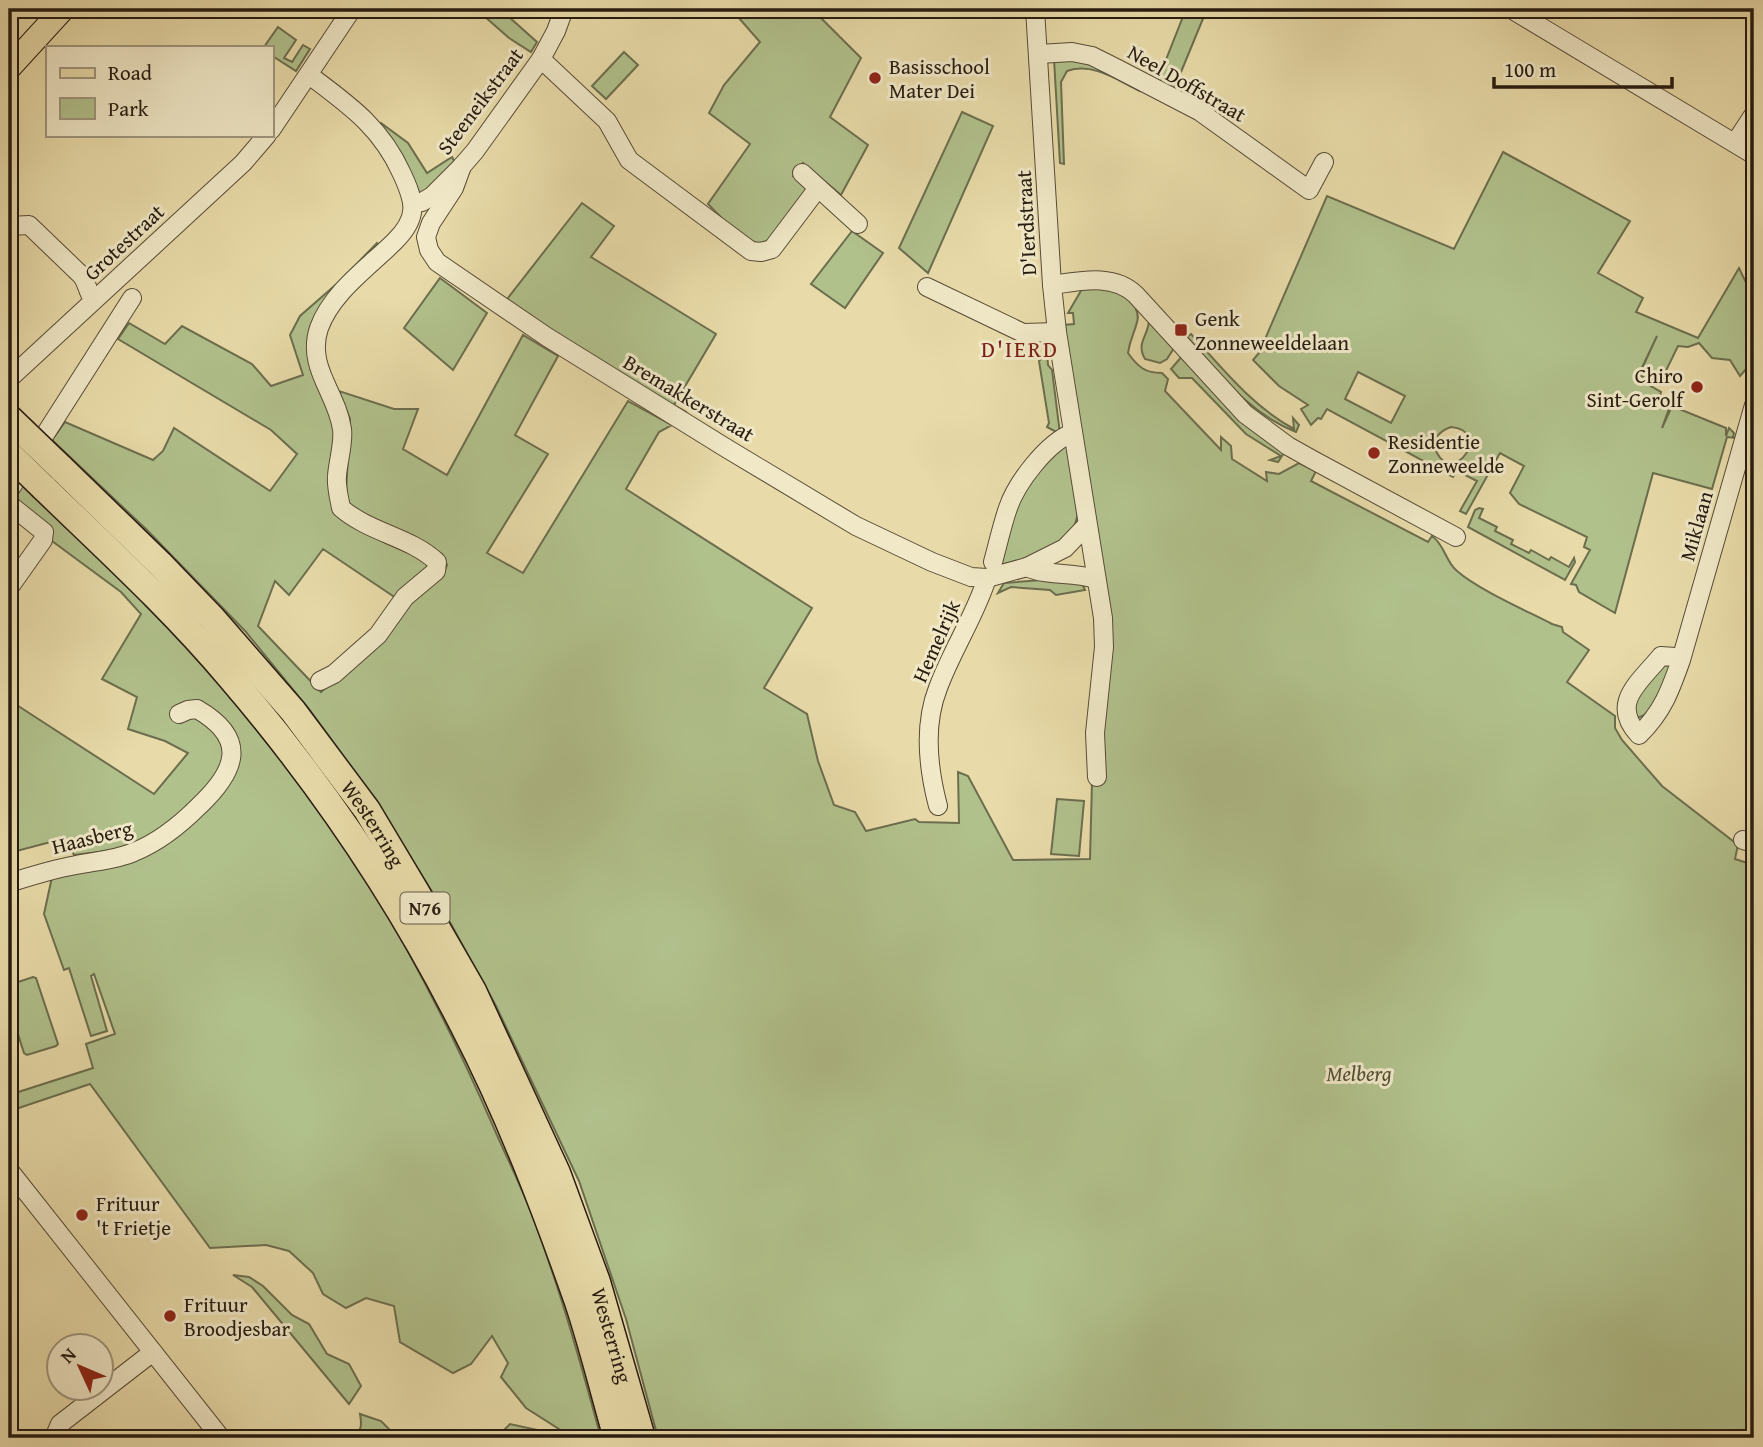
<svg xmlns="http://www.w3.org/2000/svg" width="1763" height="1447" font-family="'Gentium Book Plus',serif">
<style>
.green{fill:#b1c18c;stroke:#6c6e4e;stroke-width:2;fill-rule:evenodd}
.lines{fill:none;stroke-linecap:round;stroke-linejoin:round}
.minor-casing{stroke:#574b37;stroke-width:20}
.major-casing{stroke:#271b11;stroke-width:25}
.highway-casing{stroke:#271b11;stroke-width:29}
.minor{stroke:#f0e8c7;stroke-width:18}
.major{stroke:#e8dba9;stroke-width:23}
.highway{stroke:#e8dba9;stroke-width:26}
.highway-bridge-casing{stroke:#271b11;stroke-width:29;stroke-linecap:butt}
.highway-bridge{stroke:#e8dba9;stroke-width:26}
.poi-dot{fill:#8f2418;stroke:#f0e8c7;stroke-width:2.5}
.labels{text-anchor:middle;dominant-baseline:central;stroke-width:6;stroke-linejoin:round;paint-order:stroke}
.shield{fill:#f0e8c7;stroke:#635848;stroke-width:2}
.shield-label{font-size:19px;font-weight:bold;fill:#271b11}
.poi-label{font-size:21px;fill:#271b11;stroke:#f0e8c7;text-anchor:start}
.street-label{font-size:21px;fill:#271b11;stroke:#f0e8c7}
.park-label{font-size:21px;font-style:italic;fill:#504d36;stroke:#f0e8c7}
.neighbourhood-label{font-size:23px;letter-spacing:2px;fill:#7a1f14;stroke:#f0e8c7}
</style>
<rect width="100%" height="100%" fill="#e8dba9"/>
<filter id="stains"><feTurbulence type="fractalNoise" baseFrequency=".00286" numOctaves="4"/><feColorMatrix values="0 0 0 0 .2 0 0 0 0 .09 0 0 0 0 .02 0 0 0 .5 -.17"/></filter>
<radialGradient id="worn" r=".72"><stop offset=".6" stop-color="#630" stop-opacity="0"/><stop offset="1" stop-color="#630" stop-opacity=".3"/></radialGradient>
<g class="green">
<path d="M476 9H500L537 42 531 52 509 38Z"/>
<path d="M731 9H812L861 58 830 117 868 145 841 195 803 163 793 176 808 189 765 245C741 241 725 221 708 204L750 144 709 113 724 85 760 42Z"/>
<path d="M1186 9H1207L1174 89 1158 80Z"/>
<path d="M278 27 296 40 284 58 292 62 303 45 310 49 296 71 271 55V47H264Z"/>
<path d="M624 52 638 65 606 99 592 86Z"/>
<path d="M1054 59H1079L1142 87 1140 91C1117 80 1093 62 1067 71L1061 82 1064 164 1060 163Z"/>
<path d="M962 112 993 126 928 273 899 248Z"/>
<path d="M381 123 408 143 427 173 452 157 456 164 427 196 417 195 377 129Z"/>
<path d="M1503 152 1630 221 1598 273 1643 298 1636 312 1698 338 1739 268 1754 299V360L1740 376 1730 360 1712 358 1699 343 1688 347 1678 346 1659 385 1639 375 1657 336 1637 378 1661 392 1659 400 1670 406 1662 428 1672 406 1726 428V436L1729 428 1734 433 1733 437 1736 438 1727 437 1712 489 1653 473 1615 613 1579 592 1576 585 1571 584 1590 550 1584 547 1587 537 1519 504 1510 493 1524 466 1500 453 1466 514 1460 511 1477 481 1457 471 1453 477 1327 409 1321 419 1318 418 1311 425 1301 409 1308 405 1279 386 1253 360 1259 353 1327 196 1454 249ZM1358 372 1405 396 1391 423 1345 399ZM1451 427C1493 431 1454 485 1437 453 1430 441 1439 431 1451 427Z"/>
<path d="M582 203 614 226 591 257 716 334 674 405 686 412 685 415 504 303Z"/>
<path d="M852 231 883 253 845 308 811 284Z"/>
<path d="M377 243 382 249 314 327 336 431 330 468 354 525 388 544 426 560 429 570 396 598 323 549 289 595 275 581 258 626 321 692 381 637 407 601 442 577 447 565 442 554 359 513 348 502 346 493 350 419 339 391 394 409H418L403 449 447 475 523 335 558 356 515 435 548 454 487 553 523 573 628 401 672 425 659 432 626 489 812 608 764 688 807 714 818 761 834 805 855 812 866 831 915 819 919 822 959 823 958 772 968 776 1013 860 1090 859 1092 782 1102 740 1104 702 1063 325 1074 324 1073 313H1068L1082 289C1102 289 1126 284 1135 306 1137 311 1139 316 1137 322 1134 335 1130 338 1128 353 1138 367 1145 373 1162 373L1168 379 1165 391 1221 450V437L1231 446 1232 459 1267 481 1266 472 1279 474 1299 463 1316 471 1311 481 1428 542 1432 536C1445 545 1445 561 1457 571 1479 590 1525 610 1552 624L1562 627 1563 632 1589 650 1567 682 1615 716V728L1622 740 1662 786 1738 845 1735 859 1754 865V1438H658L626 1319 579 1181 496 1006 441 906 371 794 309 709 246 632 147 530 52 440 65 422 153 460 163 451 174 428 270 491 297 454 271 430 118 339 129 323 165 344 182 326 252 364 271 386 303 375 290 335 300 316 340 281Z"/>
<path d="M440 278 487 313 453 370 404 328Z"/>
<path d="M1149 318 1174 348 1167 359 1160 363 1145 359C1135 342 1150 335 1149 318Z"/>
<path d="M1191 334C1223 369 1252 406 1294 429L1293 418 1299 425 1296 432C1248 413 1221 375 1187 337Z"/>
<path d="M1047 353 1048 365 1052 370 1060 434 1047 427 1049 423 1039 361Z"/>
<path d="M1183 355 1284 453 1278 462 1270 460 1281 456 1246 434 1192 378H1179L1171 369Z"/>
<path d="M1067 444 1078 512C1076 526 1071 535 1060 544L998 570 1011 506 1028 479Z"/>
<path d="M23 484C100 558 178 630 247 711 350 835 429 979 493 1126 508 1161 526 1195 538 1231 563 1299 582 1368 601 1438H496L510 1424 551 1433 562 1431 526 1408 501 1377 508 1363 492 1336 471 1364 453 1373 400 1342 394 1306 366 1298 346 1308 323 1294 313 1273 289 1251 266 1245 210 1248 90 1084 13 1110 9 1095 93 1068 86 1044 115 1034 94 974 91 976 107 1031 91 1036 69 968 64 970 44 914 52 877 125 849 74 855 66 838 9 853 11 825 9 817V700L154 794 188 753 165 741 128 729 137 697 102 679 141 614 121 592 52 541 15 503V497Z"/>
<path d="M1479 508 1483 509 1479 518 1497 527 1495 531 1513 540 1511 544 1529 553 1531 550 1549 560 1551 557 1569 567 1574 558 1575 562 1565 580 1468 527 1475 510Z"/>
<path d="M1068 578 1082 583 1085 590 1056 595 1050 590 1011 587 998 593 1004 583Z"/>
<path d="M1665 665 1670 666C1667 681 1652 722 1633 717L1631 707 1660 666Z"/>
<path d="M1057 799 1084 801 1079 856 1051 854Z"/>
<path d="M33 977 36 978 58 1044 56 1046 27 1055 24 1053 9 1006V985Z"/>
<path d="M233 1275 249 1277 263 1286 292 1315 309 1324 327 1354 349 1364 361 1386 349 1404 252 1287Z"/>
<path d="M360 1414 381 1421 398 1438H352C362 1431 362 1425 360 1414Z"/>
</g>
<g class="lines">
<g class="minor-casing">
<g id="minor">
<path d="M1035 9 1052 285 1057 332 1103 618 1104 647 1095 733 1097 777"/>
<path d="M1511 9 1754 155"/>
<path d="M1039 54 1072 52 1092 56 1114 67 1199 111 1309 190 1324 162"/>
<path d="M541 59 607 121 629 160 751 251 761 252 772 249 818 188"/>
<path d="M309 75C349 105 381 127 402 174 415 202 419 217 395 241 369 267 332 292 319 328 306 367 337 393 342 429 344 443 338 461 337 476 336 486 339 497 341 508 370 533 411 537 437 562L436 571 405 597 378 635 334 674 320 681"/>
<path d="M271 130 352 9"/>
<path d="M1735 143 1754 114"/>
<path d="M462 166 454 188 431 223 426 237 429 250 437 262 547 337 726 448 856 526 932 562 971 577 987 578 1027 567 1065 548 1087 525"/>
<path d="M802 173 858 224"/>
<path d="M413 203 422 202 432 196 462 166 475 151 541 59 556 31 564 9"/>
<path d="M9 226 29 225 81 275C88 283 87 293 94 300"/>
<path d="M1052 285C1080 281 1114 273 1136 295L1245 414 1288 446 1313 460 1456 537"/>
<path d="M927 287 1023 333 1057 332"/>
<path d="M9 379 243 163 267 135"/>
<path d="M9 491 132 298"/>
<path d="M9 504 44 532 43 540 9 588"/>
<path d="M993 562C998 544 1002 525 1008 508 1017 482 1047 443 1072 433"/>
<path d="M1027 567C1048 577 1073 571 1095 579"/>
<path d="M1681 660 1675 657 1661 656C1640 682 1609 703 1639 735 1663 711 1670 691 1681 660L1754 405"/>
<path d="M938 806C928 768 923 726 938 688 952 650 975 616 987 578"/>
<path d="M1743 840 1754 843"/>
<path d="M9 883C31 876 53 869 76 865 95 861 116 860 134 852 159 842 180 825 199 806 236 771 249 739 197 709L188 710 179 714"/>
<path d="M9 1170 221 1438"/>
<path d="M54 1438 60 1424 153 1352"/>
</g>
</g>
<g class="major-casing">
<path id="major" d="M9 68 63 9"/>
</g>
<g class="highway-casing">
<g id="highway">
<path id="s1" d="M60 467 160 564 212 618 293 711 367 810 416 892 473 991 557 1173 597 1282 642 1438"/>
<path d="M43 487C107 549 173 609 230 677 321 783 400 900 463 1025 509 1114 545 1208 578 1302 593 1347 604 1393 617 1438"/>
</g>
</g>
<use href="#minor" class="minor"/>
<use href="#major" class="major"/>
<use href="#highway" class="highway"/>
<g class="highway-bridge-casing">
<g id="highway-bridge">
<path d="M9 418 60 467"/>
<path d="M9 454 43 487"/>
</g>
</g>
<use href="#highway-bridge" class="highway-bridge"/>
</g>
<g class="poi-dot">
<circle cx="875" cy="78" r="7"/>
<rect x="1174" y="323" width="14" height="14" rx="3.5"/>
<circle cx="1697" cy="387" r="7"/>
<circle cx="1374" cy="453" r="7"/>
<circle cx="82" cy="1215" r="7"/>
<circle cx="170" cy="1316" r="7"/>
</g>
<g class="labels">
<rect class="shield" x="400.5" y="892.5" width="49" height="31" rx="5"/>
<g class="shield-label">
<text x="425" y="908">N76</text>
</g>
<g class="poi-label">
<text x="889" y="66">Basisschool<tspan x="889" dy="24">Mater Dei</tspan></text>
<text x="1195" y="318">Genk<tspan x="1195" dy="24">Zonneweeldelaan</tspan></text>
<text x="1683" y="375" text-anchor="end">Chiro<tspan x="1683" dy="24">Sint-Gerolf</tspan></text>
<text x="1388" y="441">Residentie<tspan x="1388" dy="24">Zonneweelde</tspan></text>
<text x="96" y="1203">Frituur<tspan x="96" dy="24">'t Frietje</tspan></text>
<text x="184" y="1304">Frituur<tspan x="184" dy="24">Broodjesbar</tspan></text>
</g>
<g class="street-label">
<text transform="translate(1187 83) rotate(30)">Neel Doffstraat</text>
<text transform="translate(480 101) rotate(-53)">Steeneikstraat</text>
<text transform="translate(1026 223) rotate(-93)">D'Ierdstraat</text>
<text transform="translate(124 242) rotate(-43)">Grotestraat</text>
<text transform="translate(689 398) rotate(31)">Bremakkerstraat</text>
<text transform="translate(1696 526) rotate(-74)">Miklaan</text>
<text transform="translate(936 641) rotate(-66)">Hemelrijk</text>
<text stroke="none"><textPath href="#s1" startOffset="476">Westerring</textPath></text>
<text transform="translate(92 837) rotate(-14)">Haasberg</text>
<text stroke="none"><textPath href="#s1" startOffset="1043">Westerring</textPath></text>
</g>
<g class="park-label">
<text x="1359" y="1073">Melberg</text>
</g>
<g class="neighbourhood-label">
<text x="1020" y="348">D'IERD</text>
</g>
</g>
<rect width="1763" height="1447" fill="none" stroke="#e8dba9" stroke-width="35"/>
<rect x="10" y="10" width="1742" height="1426" fill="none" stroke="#271b11" stroke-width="3.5"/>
<rect x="18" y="18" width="1728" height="1412" fill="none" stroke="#271b11" stroke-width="2"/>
<rect x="46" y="46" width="228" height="91" fill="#f0e8c7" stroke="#a0967e" stroke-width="2"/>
<rect x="60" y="68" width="35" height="10" fill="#e8dba9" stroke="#a0967e" stroke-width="2"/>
<text x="108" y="80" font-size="21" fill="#271b11">Road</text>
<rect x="60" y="98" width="35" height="21" fill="#b1c18c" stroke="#a0967e" stroke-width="2"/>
<text x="108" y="116" font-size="21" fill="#271b11">Park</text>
<g transform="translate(80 1367) rotate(314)"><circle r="33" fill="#f0e8c7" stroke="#a0967e" stroke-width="2"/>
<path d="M0-5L12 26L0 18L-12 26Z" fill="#8f2418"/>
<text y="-10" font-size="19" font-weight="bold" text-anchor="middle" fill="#271b11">N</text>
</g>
<path d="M1494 77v10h178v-10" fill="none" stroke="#271b11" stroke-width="3.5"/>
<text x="1504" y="77" font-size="21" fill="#271b11" stroke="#f0e8c7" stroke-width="5" paint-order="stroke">100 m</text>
<rect width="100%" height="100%" filter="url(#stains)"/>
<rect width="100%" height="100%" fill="url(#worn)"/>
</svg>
